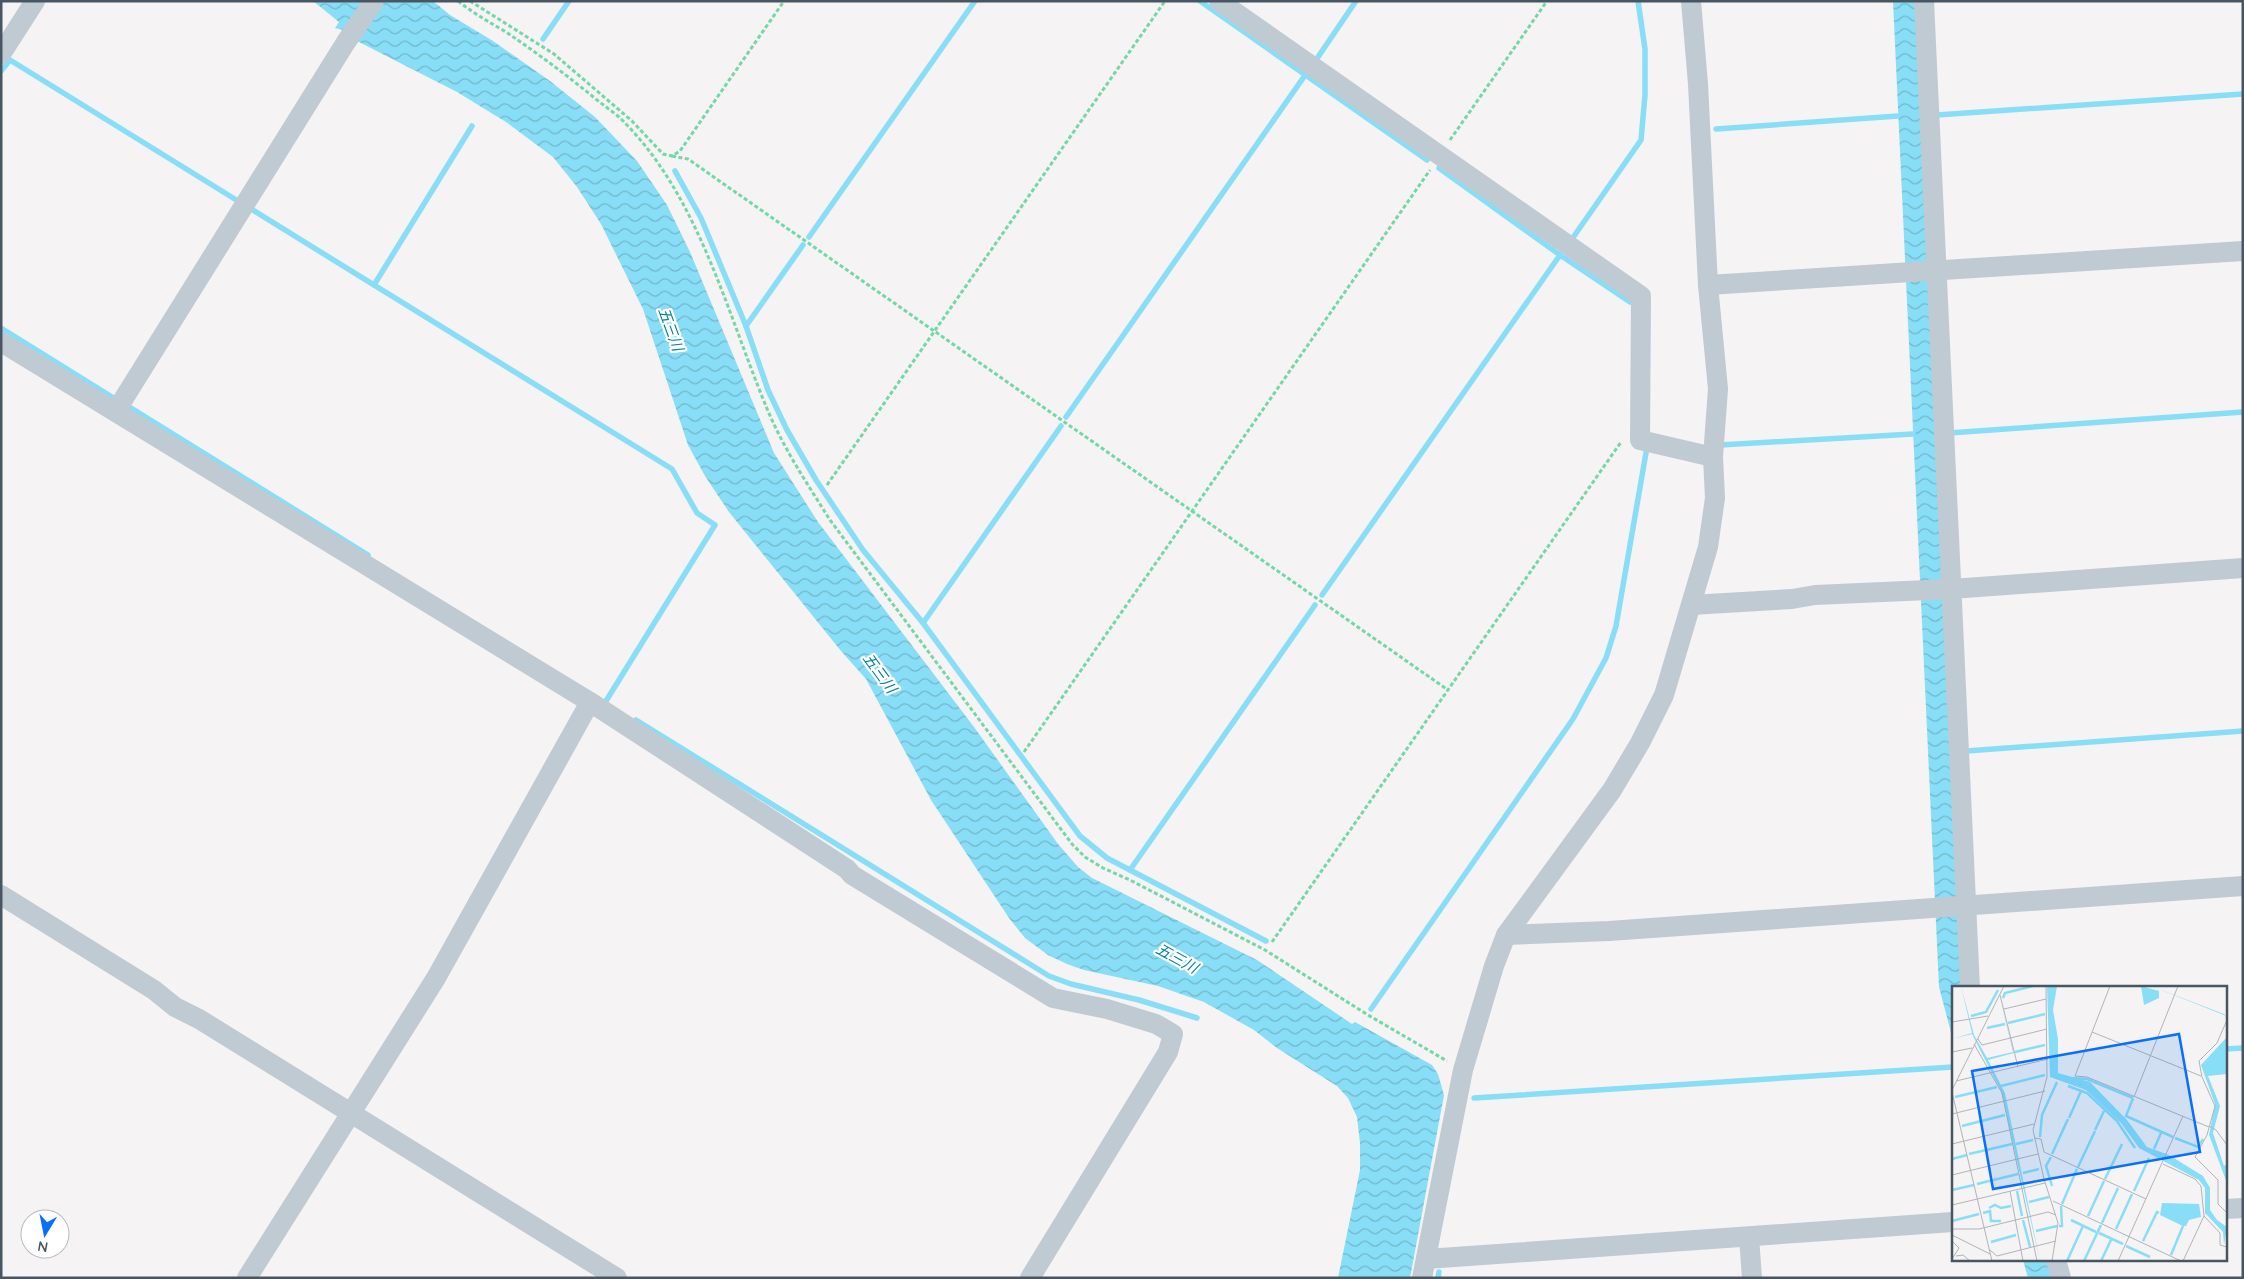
<svg xmlns="http://www.w3.org/2000/svg" width="2244" height="1279" font-family="Quicksand,'Noto Sans JP',sans-serif">
<style>
.water{fill:url(#water-waves)}
.lines{fill:none;stroke-linecap:round;stroke-linejoin:round}
.stream{stroke:#88def6;stroke-width:5.5}
.path{stroke:#72d8a7;stroke-width:3;stroke-dasharray:4 2.5;stroke-linecap:butt}
.street{stroke:#c0cad3;stroke-width:20}
.labels{text-anchor:middle;dominant-baseline:central;stroke-width:4.5;stroke-linejoin:round;paint-order:stroke}
.water-label{font-size:15px;font-style:italic;fill:#0380a4;stroke:#fff}
.inset-river{fill:none;stroke:#88def6;stroke-width:2.5}
.inset-road{fill:none;stroke:#b0b4b9;stroke-width:1}
.view{fill:#086ffa;fill-opacity:0.15;stroke:#086ffa;stroke-width:2.5}
.inset-edge{fill:none;stroke:#485663;stroke-width:2.5}
</style>
<defs>
<pattern id="water-waves" width="16" height="10" patternUnits="userSpaceOnUse" patternTransform="scale(1.25)"><rect width="16" height="10" fill="#88def6"/><path d="M0 5q4-4 8 0t8 0" fill="none" stroke="#71b7cb"/></pattern>
</defs>
<rect width="100%" height="100%" fill="#f5f3f3"/>
<g class="water">
<path d="M313 1H433L450 15 493 41 550 81 595 117 637 161 667 205 690 252 774 453 818 522 974 727 1058 844 1078 867 1092 878 1257 960 1352 1024 1355 1022 1432 1065 1438 1074 1444 1095 1410 1278H1338L1360 1170V1143L1357 1117 1348 1098 1337 1086 1277 1048 1254 1030 1204 1002 1158 986 1084 970 1067 964 1048 955 1025 938 1009 918 931 800 866 679 841 651 729 512 705 476 688 445 643 309 601 224 577 187 553 157 506 122 457 92 359 42 346 31 335 28 339 22Z"/>
<path d="M1893 1H1919L1966 988H1953V1040L1939 987Z"/>
<path d="M2023 1260H2048L2054 1278H2028Z"/>
</g>
<g class="lines">
<g class="stream">
<path d="M1200 1 1427 160"/>
<path d="M543 39 569 1"/>
<path d="M1316 60 1356 1"/>
<path d="M1 71 10 60 238 201"/>
<path d="M1937 115 2243 94"/>
<path d="M1716 129 1898 116"/>
<path d="M1439 168 1560 255 1630 302"/>
<path d="M675 171 701 218 746 326 768 390 787 430 816 480 863 550 923 623 1080 836 1107 858 1266 941"/>
<path d="M251 209 672 469 697 513 715 525 606 701"/>
<path d="M809 237 975 1"/>
<path d="M1572 239 1641 140 1645 95V49L1638 1"/>
<path d="M374 285 472 126"/>
<path d="M746 326 803 245"/>
<path d="M1 328 112 397"/>
<path d="M131 408 368 555"/>
<path d="M1066 417 1308 71"/>
<path d="M1949 433 2243 412"/>
<path d="M1720 445 1913 434"/>
<path d="M1322 595 1560 255"/>
<path d="M923 623 1061 426"/>
<path d="M636 720 1049 976 1071 984 1139 1000 1197 1018"/>
<path d="M1966 751 2243 731"/>
<path d="M1130 870 1315 605"/>
<path d="M1371 1009 1573 719 1606 658 1616 626 1647 447"/>
<path d="M2225 1049 2243 1048"/>
<path d="M1474 1098 1953 1067"/>
<path d="M1438 1278 1439 1272"/>
</g>
<g class="path">
<path d="M458 1C473 13 489 22 506 32 537 53 568 76 597 100 607 108 618 115 626 124 700 200 728 316 768 411 784 449 808 485 830 520L1072 844 1085 857 1103 868 1130 880 1265 950 1368 1015 1447 1061"/>
<path d="M470 1 554 54 632 121 663 154 672 156 680 151 784 1"/>
<path d="M1450 140 1547 1"/>
<path d="M672 156 688 159 1448 690"/>
<path d="M827 485 1165 1"/>
<path d="M1024 752 1430 170"/>
<path d="M1272 942 1621 442"/>
</g>
<g class="street">
<path d="M1219 1 1641 296 1640 440 1713 457"/>
<path d="M1924 1 1970 988"/>
<path d="M1 54 35 1"/>
<path d="M1708 285 2243 251"/>
<path d="M1 342 590 702 847 869 852 875 1053 998 1107 1009 1156 1024 1173 1034 1168 1052 1030 1278"/>
<path d="M116 411 346 42 374 1"/>
<path d="M1691 605 1792 599 1815 595 1951 589 2243 568"/>
<path d="M1 895 154 990 175 1007 199 1019 617 1278"/>
<path d="M1506 935 1609 931 2243 886"/>
<path d="M2225 1209 2243 1208"/>
<path d="M1749 1237 1752 1278"/>
<path d="M1426 1259 1953 1222"/>
<path d="M2056 1260 2061 1278"/>
<path d="M247 1278 436 978 590 702"/>
<path d="M1422 1278 1463 1070 1494 966 1506 935 1612 790 1640 743 1664 695 1708 547 1715 498 1713 457 1718 389 1708 285 1698 84 1691 1"/>
</g>
</g>
<g class="labels">
<g class="water-label">
<text transform="translate(671 329) rotate(70)">五三川</text>
<text transform="translate(880 673) rotate(54)">五三川</text>
<text transform="translate(1177 958) rotate(29)">五三川</text>
</g>
</g>
<g transform="translate(1952 986)">
<rect width="275" height="275" fill="#f5f3f3"/>
<path d="M9 0 22 49 35 72 61 66 49 17 62 67 36 74 53 107 88 275 49 105 20 48 0 53 20 47ZM95 0H105L101 24 106 53V87L138 96 175 134 195 161 217 169 251 190 258 202V224L265 234 275 241 272 259 271 246 253 227V202L247 194 187 162 169 137 134 104 98 91ZM189 0 207 5V12L192 19ZM199 0 272 28 275 32 272 29ZM275 51V88L256 90 268 120 261 147 272 180 275 178V197L257 149 263 118 249 79ZM210 217 247 218 249 231 237 234 234 240H231L208 229Z" fill="#88def6"/>
<path class="inset-river" d="M51 12 53 7 81 0M19 30 34 26 46 4M56 37 93 28M35 42 53 38M63 66 93 59M121 92 135 93 181 112M49 100 93 89M116 100 135 107 165 135 183 162M3 111 45 101M181 112 174 130 221 151M117 132 129 105M10 140 53 129M143 144 152 125M88 151 90 129 105 96M223 152 246 161 251 153M64 158 81 154M202 163 209 147M17 168 60 158M100 168 116 133M99 171 94 180 100 200M0 173 15 169M126 181 143 145M71 187 87 183M153 193 170 158M25 198 66 188M0 204 22 199M65 205 70 230M182 205 197 172M77 216 97 211M110 218 125 183M37 222 43 219 49 222 59 220M31 227 38 225 39 235H49M136 230 152 195M71 234 78 261M119 234 144 246M0 235 27 228M150 237 166 202M107 240H110L109 220M164 243 180 208M84 245 105 240M147 247 171 258M191 255 205 226 207 227M39 256 64 249M174 260 198 271M219 269 231 240M115 275 131 240M132 275 149 239M149 275 159 254"/>
<path class="inset-road" d="M94 0 95 91 81 144 92 193 106 237 100 275M158 0 123 90 135 91 257 141M48 9 66 81M52 23 94 13M275 34 265 57 247 75 250 91 263 120 255 149 243 171 266 194V218L275 227M0 36 36 30M140 46 249 90M26 53 30 59 95 43M22 58 50 107 85 275M0 66 20 62M4 95 96 73M0 104 52 0M0 106 40 275M182 111 226 0M0 128 93 105M257 140 264 144 275 159M82 152 89 153 92 166 194 213M0 158 82 138M211 178 243 193 249 200 252 230 268 247V259L275 261M0 189 86 168M58 205 71 275M101 215 229 275M0 219 93 197M0 243H27L96 226 104 229M0 249 38 268M0 255 7 262 0 273M38 264 45 270 104 255M4 270 11 269 18 275M166 275 231 130M231 275 252 230"/>
<path class="view" d="M227 48 248 166 41 203 20 85Z"/>
<rect width="275" height="275" class="inset-edge"/>
</g>
<rect width="2244" height="1279" fill="none" stroke="#485663" stroke-width="5"/>
<g transform="translate(45 1234) rotate(190)"><circle r="24" fill="#ffffff" stroke="#b6bbc1"/>
<path d="M0-4L9 19L0 12L-9 19Z" fill="#086ffa"/>
<text y="-8" font-size="14" font-weight="bold" text-anchor="middle" fill="#485663">N</text>
</g>
</svg>
